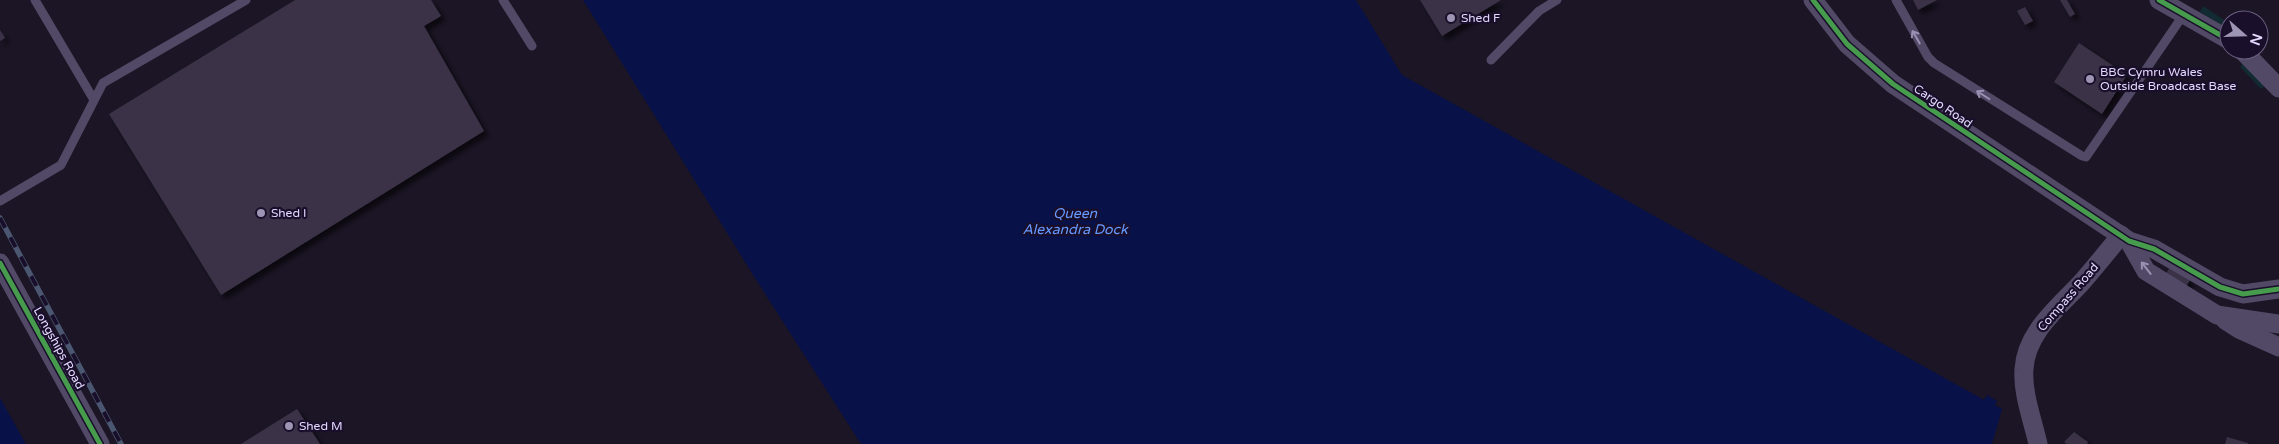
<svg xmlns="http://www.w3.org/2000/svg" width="2279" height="444" font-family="'Varela Round',sans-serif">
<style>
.green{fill:#122b33}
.water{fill:#081148}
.pier{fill:#1b1525}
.building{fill:#3a3346;filter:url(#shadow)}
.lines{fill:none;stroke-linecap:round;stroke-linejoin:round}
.lane{stroke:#514966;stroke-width:9}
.street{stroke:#514966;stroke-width:19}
.rail-casing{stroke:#4b5670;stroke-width:5.5}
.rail{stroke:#190f2b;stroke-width:4;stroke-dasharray:11;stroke-linecap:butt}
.cycleway-casing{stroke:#190f2b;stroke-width:8}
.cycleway{stroke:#469c4c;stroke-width:5}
.oneway{stroke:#9b90b2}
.poi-dot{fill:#9e94b3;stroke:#190f2b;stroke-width:2}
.labels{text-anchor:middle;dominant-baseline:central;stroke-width:4.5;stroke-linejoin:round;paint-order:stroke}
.poi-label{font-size:12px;fill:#e5d8ff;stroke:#190f2b;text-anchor:start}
.street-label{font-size:12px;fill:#e5d8ff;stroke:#190f2b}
.water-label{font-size:14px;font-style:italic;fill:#69f;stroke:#190f2b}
</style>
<defs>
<filter id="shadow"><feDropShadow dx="4.5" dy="4.5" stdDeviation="2.5" flood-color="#0009"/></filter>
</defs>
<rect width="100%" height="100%" fill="#1b1525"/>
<g class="green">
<path d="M2203 6 2229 23V30L2200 12Z"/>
<path d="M2244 62 2266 85 2261 89 2240 67Z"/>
</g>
<g class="water">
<path d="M583 0H1356L1402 75 1984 400 1987 395 1997 401 1995 405 2002 409 1992 444H861L755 278Z"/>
<path d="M0 398 26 444H0Z"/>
</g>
<path class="pier" d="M0 395 2 396 28 444H26Z"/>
<g class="building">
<path d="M295 0H431L441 16 424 26 484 131 221 295 109 114Z"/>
<path d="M1420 0H1501L1442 36Z"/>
<path d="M1913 0H1937L1918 10Z"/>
<path d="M2060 0H2067L2075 14 2070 17Z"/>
<path d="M2025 7 2033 21 2025 25 2017 11Z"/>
<path d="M0 30 5 38 0 41Z"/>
<path d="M2079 43 2127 75 2102 114 2054 82Z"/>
<path d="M2170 267 2190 280 2184 290 2164 277Z"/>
<path d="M297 409 320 444H241Z"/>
<path d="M2074 432 2088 442 2087 444H2067L2064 442Z"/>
<path d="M2227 437 2248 443V444H2225Z"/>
</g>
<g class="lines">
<g class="lane">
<path d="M35 0 94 100"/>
<path d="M503 0 532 46"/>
<path d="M1896 0 1928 57 1934 63 2082 156 2086 157 2184 14"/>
<path d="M1491 60 1539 11 1557 0"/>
<path d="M0 201 61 165 103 83 246 0"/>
</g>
<g class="street">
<path d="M1813 0 1847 44 1893 84 2129 241 2154 249 2220 287 2243 294 2279 289"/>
<path d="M2159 0 2229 40"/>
<path d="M2242 50 2279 88"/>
<path d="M2129 241 2146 271 2217 315 2279 324"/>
<path d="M0 263 100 444"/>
<path d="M2225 320 2239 329 2279 347"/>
<path d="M2038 444C2033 421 2022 393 2024 369 2026 332 2059 307 2082 282 2095 267 2108 251 2121 235"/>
</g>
<g class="rail-casing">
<path id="rail" d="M0 218 121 444"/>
</g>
<use href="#rail" class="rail"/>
<g class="cycleway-casing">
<g id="cycleway">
<path d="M1813 0 1847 44 1893 84 2129 241 2154 249 2220 287 2243 294 2279 289"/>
<path d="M2159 0 2229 40"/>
<path d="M0 263 100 444"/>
</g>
</g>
<use href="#cycleway" class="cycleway"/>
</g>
<defs><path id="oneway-shaft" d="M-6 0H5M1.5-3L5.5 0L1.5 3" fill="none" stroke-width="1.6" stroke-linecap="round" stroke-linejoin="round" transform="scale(1.25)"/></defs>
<g class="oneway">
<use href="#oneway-shaft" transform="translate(1916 37) rotate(-120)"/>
<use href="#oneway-shaft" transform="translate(1983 95) rotate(-148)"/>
<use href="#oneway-shaft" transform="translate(2146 268) rotate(-128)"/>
</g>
<g class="poi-dot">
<circle cx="1451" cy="18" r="5"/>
<circle cx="2090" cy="79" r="5"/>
<circle cx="261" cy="213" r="5"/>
<circle cx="289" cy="426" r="5"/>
</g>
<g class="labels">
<g class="poi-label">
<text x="1461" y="18">Shed F</text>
<text x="2100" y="72">BBC Cymru Wales<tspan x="2100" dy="14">Outside Broadcast Base</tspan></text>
<text x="271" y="213">Shed I</text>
<text x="299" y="426">Shed M</text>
</g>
<g class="street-label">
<text transform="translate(1943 106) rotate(34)">Cargo Road</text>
<text transform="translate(2068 297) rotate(-49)">Compass Road</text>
<text transform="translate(59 348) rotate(61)">Longships Road</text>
</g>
<g class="water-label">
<text x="1075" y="213">Queen<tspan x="1075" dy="16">Alexandra Dock</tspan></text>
</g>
</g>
<g transform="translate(2244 35) rotate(110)"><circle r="24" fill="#190f2b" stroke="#6b5f80"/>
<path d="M0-4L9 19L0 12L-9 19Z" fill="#9e94b3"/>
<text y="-8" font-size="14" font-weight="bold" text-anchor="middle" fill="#e5d8ff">N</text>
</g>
</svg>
